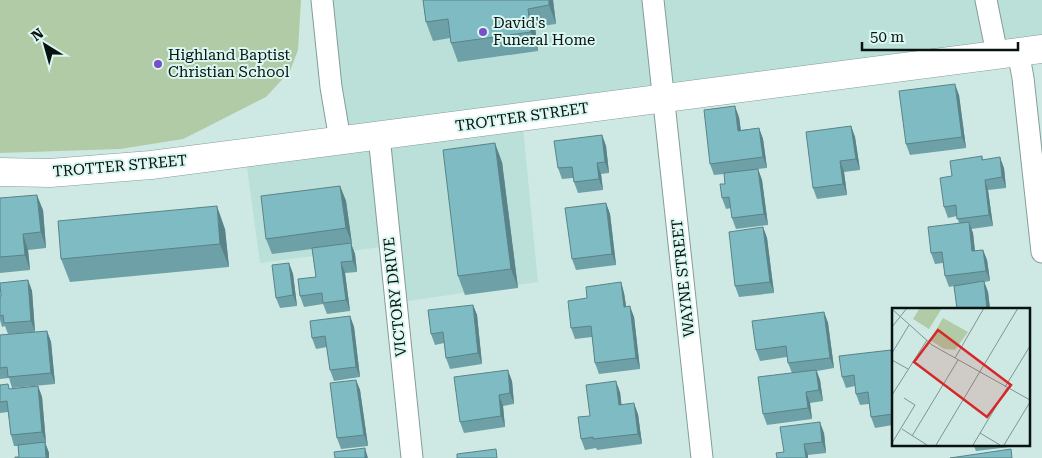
<svg xmlns="http://www.w3.org/2000/svg" width="1042" height="458" font-family="'Roboto Serif',serif">
<style>
.built{fill:#bbe0d9}
.green{fill:#b0cba5}
.lines{fill:none;stroke-linecap:round;stroke-linejoin:round}
.street-casing{stroke:#849d98;stroke-width:23}
.secondary-casing{stroke:#849d98;stroke-width:29}
.street{stroke:#fff;stroke-width:21}
.secondary{stroke:#fff;stroke-width:28}
.wall{fill:#6da1a7}
.shaded-wall{fill:#598388}
.building{fill:#7fbbc2;stroke:#598388}
.poi-dot{fill:#7a4ec7;stroke:#dbf7f1;stroke-width:2}
.labels{text-anchor:middle;dominant-baseline:central;stroke-width:4;stroke-linejoin:round;paint-order:stroke}
.poi-label{font-size:15px;fill:#081210;stroke:#dbf7f1;text-anchor:start}
.street-label{font-size:15px;fill:#081210;stroke:#dbf7f1}
.inset-road{fill:none;stroke:#7f938f;stroke-width:1}
.view{fill:#d62828;fill-opacity:0.15;stroke:#d62828;stroke-width:2.5}
.inset-edge{fill:none;stroke:#081210;stroke-width:2.5}
</style>
<rect width="100%" height="100%" fill="#cee9e4"/>
<path class="built" d="M324 0H1042V50L522 117 538 282 395 303 389 246 260 263 245 153 340 140Z"/>
<path class="green" d="M0 0H301L298 50 290 71 266 97 207 127 183 139 120 149 0 153Z"/>
<g class="lines">
<g class="street-casing">
<g id="street">
<path d="M322 0 331 87 340 140"/>
<path d="M653 0 702 458"/>
<path d="M986 0 997 54"/>
<path d="M1018 51 1023 78 1042 252"/>
<path d="M379 136 412 458"/>
</g>
</g>
<g class="secondary-casing">
<path id="secondary" d="M0 172 50 173 151 165 1042 49"/>
</g>
<use href="#street" class="street"/>
<use href="#secondary" class="secondary"/>
</g>
<g class="wall">
<path d="M423 0H553L556 24 535 27 538 51 458 62 451 43 450 38 433 41 426 22Z"/>
<path d="M959 95 966 148 910 155 906 144Z"/>
<path d="M739 117 741 130 759 128 763 139 767 168 758 169 762 180 768 225 736 229 732 218 731 208 726 209 722 198 725 184 724 174 714 175 710 164Z"/>
<path d="M851 126 855 137 860 170 844 172 847 195 817 199 813 188Z"/>
<path d="M602 135 606 146 609 173 601 174 603 190 578 193 574 182 573 178 562 179 558 168Z"/>
<path d="M982 156 983 160 1004 168 1006 188 988 190 993 226 971 229 973 233 975 251 983 250 987 260 990 281 984 282 988 292 990 309H957L954 286 949 287 945 276 943 263 935 264 931 253 959 223 957 216 948 218 944 207 952 176Z"/>
<path d="M502 162 518 288 465 295 458 276Z"/>
<path d="M340 186 346 201 352 244H351L355 254 357 272 345 273 350 311 327 314 323 304 304 307 300 296 316 277 312 249 272 254 266 239Z"/>
<path d="M0 198 43 210 46 248 28 250 30 270 0 273Z"/>
<path d="M606 203 610 214 616 265 576 270 572 259Z"/>
<path d="M763 227 767 238 774 293 739 297 735 286Z"/>
<path d="M225 229 229 267 70 282 61 259Z"/>
<path d="M289 263 293 274 297 306 280 308 276 298Z"/>
<path d="M28 280 32 291 35 332 8 334 5 326 2 327 0 320V296Z"/>
<path d="M621 282 624 293 626 306 634 317 640 369 599 374 595 363 592 337 575 339 571 328 587 298Z"/>
<path d="M473 305 477 315 482 364 450 369 446 358 444 343 435 345 431 334Z"/>
<path d="M824 312 828 323 834 368 817 371 820 380 823 401 810 403 812 419 767 425 763 414 792 373 788 363 787 357 760 361 756 350Z"/>
<path d="M350 316 354 327 360 377 334 381 330 370 327 347 316 349 312 338Z"/>
<path d="M47 331 51 342 55 384 12 388 9 378 0 379V335Z"/>
<path d="M891 350 893 355V425L875 428 871 417 869 404 860 405 856 394 855 386 846 388 842 377Z"/>
<path d="M356 380 360 390 368 446 341 449 337 438Z"/>
<path d="M512 381 514 404 503 406 505 427 464 433 460 422Z"/>
<path d="M0 385 10 389 38 386 42 397 46 443H45L49 453 19 457 18 446H14L11 435 8 412 0 413Z"/>
<path d="M620 392 621 405 638 414 642 444 597 450 596 448 585 450 581 439 590 416Z"/>
<path d="M824 433 826 453 808 455V458H777L784 452Z"/>
<path d="M973 444H1010V447L976 451Z"/>
</g>
<g class="shaded-wall">
<path d="M549 0H553L556 24 549 5Z"/>
<path d="M528 9 535 27 538 51 531 32Z"/>
<path d="M955 84 959 95 966 148 962 137Z"/>
<path d="M735 106 739 117 742 141 738 131Z"/>
<path d="M851 126 855 137 860 170 856 159Z"/>
<path d="M759 128 763 139 767 168 763 157Z"/>
<path d="M602 135 606 146 609 173 605 162Z"/>
<path d="M495 143 502 162 518 288 511 269Z"/>
<path d="M1000 157 1004 168 1006 188 1002 177Z"/>
<path d="M840 161 844 172 847 195 843 184Z"/>
<path d="M597 163 601 174 603 190 599 179Z"/>
<path d="M758 169 762 180 768 225 764 214Z"/>
<path d="M985 180 988 190 993 226 989 215Z"/>
<path d="M340 186 346 201 352 244 346 228Z"/>
<path d="M37 195 43 210 46 248 41 232Z"/>
<path d="M606 203 610 214 616 265 612 254Z"/>
<path d="M217 206 225 229 229 267 220 244Z"/>
<path d="M969 222 973 233 976 262 972 251Z"/>
<path d="M763 227 767 238 774 293 770 282Z"/>
<path d="M23 234 28 250 30 270 25 255Z"/>
<path d="M351 243 355 254 357 272 353 261Z"/>
<path d="M983 250 987 260 990 281 986 271Z"/>
<path d="M341 262 345 273 350 311 346 300Z"/>
<path d="M289 263 293 274 297 306 293 295Z"/>
<path d="M28 280 32 291 35 332 31 321Z"/>
<path d="M984 281 988 292 990 309H987Z"/>
<path d="M621 282 624 293 628 318 624 307Z"/>
<path d="M473 305 477 315 482 364 478 353Z"/>
<path d="M630 306 634 317 640 369 636 358Z"/>
<path d="M824 312 828 323 834 368 830 358Z"/>
<path d="M350 316 354 327 360 377 356 367Z"/>
<path d="M47 331 51 342 55 384 51 373Z"/>
<path d="M508 370 512 381 514 404 510 393Z"/>
<path d="M816 370 820 380 823 401 819 390Z"/>
<path d="M356 380 360 390 368 446 364 435Z"/>
<path d="M616 381 620 392 623 416 619 405Z"/>
<path d="M38 386 42 397 46 443 42 432Z"/>
<path d="M806 392 810 403 812 419 808 408Z"/>
<path d="M499 395 503 406 505 427 501 416Z"/>
<path d="M634 403 638 414 642 444 638 434Z"/>
<path d="M820 422 824 433 826 453 822 442Z"/>
<path d="M45 442 49 453V458H46Z"/>
<path d="M804 444 808 455V458H806Z"/>
<path d="M365 448 368 458H365Z"/>
</g>
<g class="building">
<path d="M423 0H549V5L528 9 531 32 451 43 448 19 426 22Z"/>
<path d="M955 84 962 137 906 144 899 91Z"/>
<path d="M735 106 738 131 759 128 763 157 710 164 704 110Z"/>
<path d="M851 126 856 159 840 161 843 184 813 188 806 132Z"/>
<path d="M602 135 605 162 597 163 599 179 574 182 572 167 558 168 554 141Z"/>
<path d="M495 143 511 269 458 276 443 150Z"/>
<path d="M982 156V160L1000 157 1002 177 985 180 989 215 957 219 956 205 944 207 940 178 952 176 950 161Z"/>
<path d="M758 169 764 214 732 218 729 197 722 198 720 184H725L724 173Z"/>
<path d="M340 186 346 228 266 239 261 196Z"/>
<path d="M37 195 41 232 23 234 25 255 0 257V198Z"/>
<path d="M606 203 612 254 572 259 565 208Z"/>
<path d="M217 206 220 244 61 259 58 221Z"/>
<path d="M969 222 972 251 983 250 986 271 945 276 942 252 931 253 928 227Z"/>
<path d="M763 227 770 282 735 286 729 232Z"/>
<path d="M351 243 353 261 341 262 346 300 323 303 322 293 300 296 298 279 316 277 312 248Z"/>
<path d="M289 263 293 295 276 298 272 265Z"/>
<path d="M28 280 31 321 4 323 3 315 0 316V296H1L0 283Z"/>
<path d="M984 281 987 309H957L954 286Z"/>
<path d="M621 282 624 307 630 306 636 358 595 363 591 326 571 328 568 301 587 298 586 287Z"/>
<path d="M473 305 478 353 446 358 443 332 431 334 428 310Z"/>
<path d="M824 312 830 358 788 363 786 346 756 350 752 321Z"/>
<path d="M350 316 356 367 330 370 325 336 312 338 310 321Z"/>
<path d="M47 331 51 373 8 377 7 367 0 368V335Z"/>
<path d="M891 350 893 364V414L871 417 868 392 856 394 854 375 842 377 839 356Z"/>
<path d="M508 370 510 393 499 395 501 416 460 422 454 377Z"/>
<path d="M816 370 819 390 806 392 808 408 763 414 758 377Z"/>
<path d="M356 380 364 435 337 438 330 383Z"/>
<path d="M616 381 619 405 634 403 638 434 593 439V437L581 439 578 417 590 416 586 385Z"/>
<path d="M8 384 9 389 38 386 42 432 11 435 7 401 0 402V385Z"/>
<path d="M820 422 822 442 804 444 806 458H777L776 453 784 452 780 427Z"/>
<path d="M45 442 46 458H15V457H19L18 445Z"/>
<path d="M365 448V458H335L334 452Z"/>
<path d="M496 449 497 458H457V454Z"/>
<path d="M1011 449 1012 458H950Z"/>
</g>
<g class="poi-dot">
<circle cx="483" cy="32" r="5"/>
<circle cx="158" cy="64" r="5"/>
</g>
<g class="labels">
<g class="poi-label">
<text x="493" y="23">David's<tspan x="493" dy="17">Funeral Home</tspan></text>
<text x="168" y="55">Highland Baptist<tspan x="168" dy="17">Christian School</tspan></text>
</g>
<g class="street-label">
<text transform="translate(522 117) rotate(-8)">TROTTER STREET</text>
<text transform="translate(120 166) rotate(-5)">TROTTER STREET</text>
<text transform="translate(683 278) rotate(-96)">WAYNE STREET</text>
<text transform="translate(395 297) rotate(-96)">VICTORY DRIVE</text>
</g>
</g>
<g transform="translate(892 308)">
<rect width="138" height="138" fill="#cee9e4"/>
<path d="M28 0H50L37 21 21 11ZM51 10 76 24 63 42 52 41 38 32Z" fill="#b0cba5"/>
<path class="inset-road" d="M0 1 40 37 138 92M0 19 15 0M0 45 17 17M63 50 92 0M0 52 16 61M113 79 138 38M0 87 35 32M10 121 35 137M88 125 108 137M20 128 66 52M0 135 23 97 12 90M44 137 126 0M81 137 115 80M112 137 138 94"/>
<path class="view" d="M46 22 119 77 95 109 22 54Z"/>
<rect width="138" height="138" class="inset-edge"/>
</g>
<g transform="translate(45 45) rotate(323)" stroke="#dbf7f1" stroke-width="4" paint-order="stroke">
<path d="M0-4L9 19L0 12L-9 19Z" fill="#081210"/>
<text y="-8" font-size="14" font-weight="bold" text-anchor="middle" fill="#081210">N</text>
</g>
<path d="M862 42v8h156v-8" fill="none" stroke="#081210" stroke-width="2.5"/>
<text x="870" y="42" font-size="15" fill="#081210" stroke="#dbf7f1" stroke-width="4" paint-order="stroke">50 m</text>
</svg>
